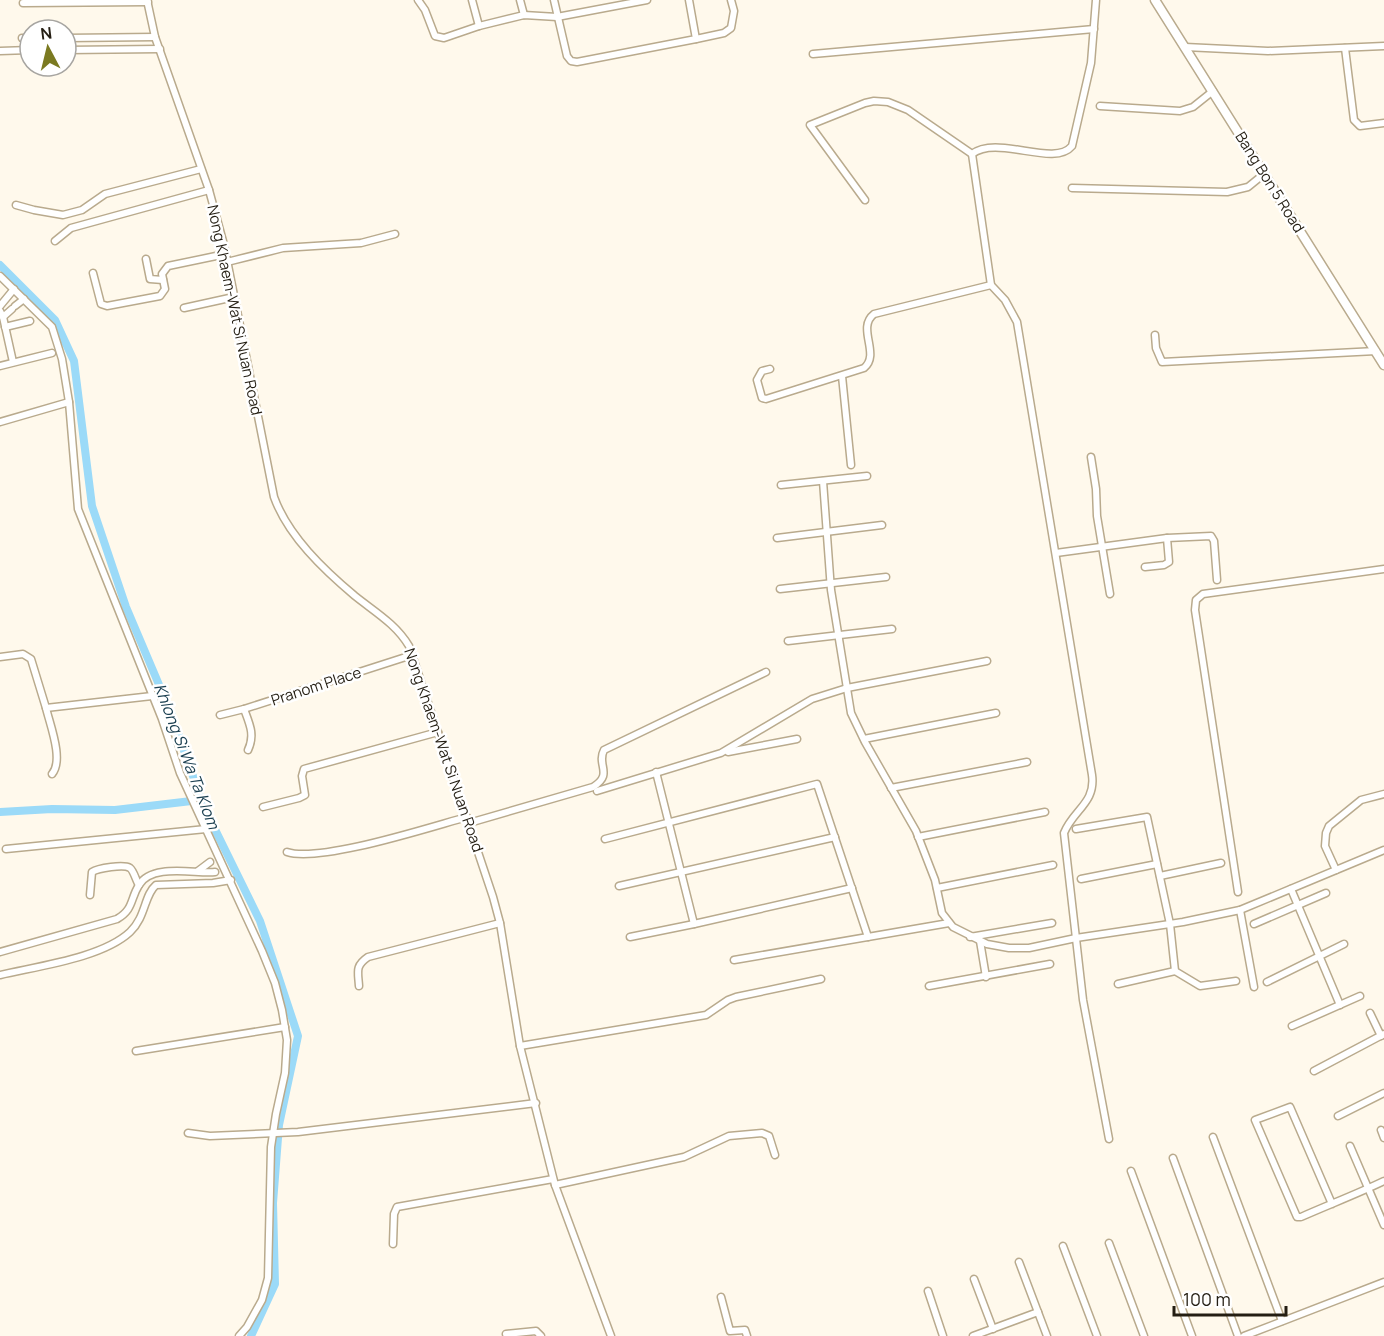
<svg xmlns="http://www.w3.org/2000/svg" width="1384" height="1336" font-family="Manrope,sans-serif">
<style>
.lines{fill:none;stroke-linecap:round;stroke-linejoin:round}
.canal{stroke:#9bdaf8;stroke-width:8}
.minor-casing{stroke:#b9aa8d;stroke-width:9}
.secondary-casing{stroke:#b9aa8d;stroke-width:11}
.minor{stroke:#fff;stroke-width:6}
.secondary{stroke:#fff;stroke-width:8}
.labels{text-anchor:middle;dominant-baseline:central;stroke-width:5;stroke-linejoin:round;paint-order:stroke}
.street-label{font-size:15px;fill:#241e13;stroke:#fff}
.water-label{font-size:16px;font-style:italic;fill:#1d4152;stroke:#fff}
</style>
<rect width="100%" height="100%" fill="#fff9ec"/>
<g class="lines">
<g class="canal">
<path d="M0 265 55 320 74 361 92 506 126 607 171 713 203 805 260 921 298 1036 279 1125 273 1203 275 1284 251 1336"/>
<path d="M0 812 52 809 115 810 200 800"/>
</g>
<g class="minor-casing">
<g id="minor">
<path d="M147 0 155 37 209 190 224 245 274 497C288 536 324 570 355 596 375 612 396 624 409 646L493 897 500 923 520 1046 555 1185 611 1336"/>
<path d="M418 0 425 10 435 36 444 38 479 26"/>
<path d="M472 0 479 26 524 15 557 17 647 0"/>
<path d="M520 0 524 15"/>
<path d="M554 0 567 56 571 61 577 62 696 39 689 0"/>
<path d="M23 3 148 2"/>
<path d="M22 38H30"/>
<path d="M66 38 155 37"/>
<path d="M696 39 724 33 731 28 734 11 731 0"/>
<path d="M1185 47 1268 51 1384 46"/>
<path d="M1345 48 1354 120 1360 126 1384 123"/>
<path d="M66 50 160 49"/>
<path d="M0 51 30 50"/>
<path d="M813 54 1094 29"/>
<path d="M1100 106 1180 111 1193 107 1213 91"/>
<path d="M972 154 991 285 1005 300 1017 322 1092 775C1096 803 1073 810 1064 833L1083 1000 1109 1139"/>
<path d="M972 154C997 134 1054 168 1072 146L1091 63 1096 0"/>
<path d="M1072 188 1227 192 1248 187 1264 174"/>
<path d="M865 200 810 125 865 103 874 101 888 102 908 110 972 154"/>
<path d="M16 205 34 210 63 215 82 210 105 194 201 169"/>
<path d="M55 241 71 228 209 190"/>
<path d="M146 259 150 279 163 280"/>
<path d="M227 262 283 248 361 243 395 234"/>
<path d="M93 273 101 304 107 306 160 296 165 289 162 274 168 266 216 256 225 250"/>
<path d="M0 276 52 327 62 359 69 402 78 509 162 719 180 773 262 951 275 983 282 1010 287 1040 285 1073 276 1114 271 1147 268 1278 262 1300 247 1327 239 1336"/>
<path d="M0 306 14 289"/>
<path d="M15 306 24 299"/>
<path d="M184 308 234 297"/>
<path d="M0 311 3 317 13 362"/>
<path d="M3 317 12 309"/>
<path d="M5 327 30 321"/>
<path d="M1155 335 1156 348 1162 362 1376 351"/>
<path d="M0 366 52 353"/>
<path d="M770 369 762 371 757 380 762 398 766 399 864 368C881 354 856 328 874 314L991 285"/>
<path d="M842 376 851 465"/>
<path d="M0 422 69 402"/>
<path d="M1091 457 1096 489 1097 516 1110 594"/>
<path d="M823 481 831 590 851 713 865 742 916 831 935 880 942 913 953 927 987 944 1009 948H1029L1076 938 1183 922 1240 910 1384 850"/>
<path d="M781 485 867 476"/>
<path d="M777 538 882 525"/>
<path d="M1056 553 1167 538 1211 536 1214 541 1217 580"/>
<path d="M1145 567 1164 565 1169 562 1167 538"/>
<path d="M780 589 886 577"/>
<path d="M788 641 892 629"/>
<path d="M0 657 23 654 31 659 46 708 152 696"/>
<path d="M46 708C50 725 64 760 52 774"/>
<path d="M244 709C250 725 255 735 248 750"/>
<path d="M220 715 244 709 412 655"/>
<path d="M864 739 996 713"/>
<path d="M728 752 797 739"/>
<path d="M656 772 694 924 852 888"/>
<path d="M891 788 1027 762"/>
<path d="M597 791 721 753 812 699 847 688 987 661"/>
<path d="M263 807 299 798 305 795 302 776 304 769 438 732"/>
<path d="M469 823 593 787C614 774 596 765 604 750L766 672"/>
<path d="M1076 829 1147 817 1170 924 1175 971 1200 986 1236 981"/>
<path d="M918 837 1045 812"/>
<path d="M605 839 817 784 868 937"/>
<path d="M6 849 206 829"/>
<path d="M287 852C320 863 430 827 467 817"/>
<path d="M1336 870 1325 846 1326 833 1329 826 1361 800 1384 794"/>
<path d="M198 871 210 862"/>
<path d="M1160 876 1221 863"/>
<path d="M1081 879 1157 864"/>
<path d="M619 886 835 837"/>
<path d="M937 888 1053 865"/>
<path d="M1291 889 1340 1005"/>
<path d="M1238 892 1195 610 1196 600 1203 594 1384 569"/>
<path d="M90 895 92 872C98 868 124 864 130 868 134 871 136 881 139 885"/>
<path d="M1240 910 1254 987"/>
<path d="M1254 924 1326 893"/>
<path d="M630 937 694 924"/>
<path d="M970 937 1052 923"/>
<path d="M980 941 986 977"/>
<path d="M0 952 117 919C134 909 130 899 139 885 152 863 195 874 215 872"/>
<path d="M734 960 949 923"/>
<path d="M0 975C38 966 102 958 130 932 146 917 144 895 156 885L213 883 231 880"/>
<path d="M1267 982 1344 944"/>
<path d="M1118 984 1175 971"/>
<path d="M359 986C358 971 355 966 368 957L500 923"/>
<path d="M929 986 1050 964"/>
<path d="M1370 1013 1381 1036"/>
<path d="M1292 1026 1360 996"/>
<path d="M520 1046 706 1015 728 1000 736 997 821 979"/>
<path d="M136 1051 285 1027"/>
<path d="M1314 1071 1384 1034"/>
<path d="M1338 1116 1384 1093"/>
<path d="M1381 1130 1384 1138"/>
<path d="M188 1133 210 1136 298 1132 536 1103"/>
<path d="M1213 1137 1282 1321"/>
<path d="M1350 1146 1384 1225"/>
<path d="M1173 1158 1238 1336"/>
<path d="M1131 1171 1192 1336"/>
<path d="M555 1185 684 1157 729 1136 762 1133 769 1136 775 1155"/>
<path d="M1332 1204 1290 1107 1255 1120 1297 1217H1301C1328 1205 1357 1194 1384 1181"/>
<path d="M1109 1243 1144 1336"/>
<path d="M393 1244 394 1214 397 1207 553 1179"/>
<path d="M1063 1246 1097 1336"/>
<path d="M1019 1262 1047 1336"/>
<path d="M974 1279 993 1329"/>
<path d="M928 1291 943 1336"/>
<path d="M721 1297 730 1331 745 1330 747 1336"/>
<path d="M506 1334 536 1331 541 1336"/>
<path d="M973 1336 1038 1312"/>
<path d="M1244 1336 1384 1282"/>
</g>
</g>
<g class="secondary-casing">
<path id="secondary" d="M1155 0 1384 365"/>
</g>
<use href="#minor" class="minor"/>
<use href="#secondary" class="secondary"/>
</g>
<g class="labels">
<g class="street-label">
<text transform="translate(1270 182) rotate(58)">Bang Bon 5 Road</text>
<text transform="translate(235 310) rotate(78)">Nong Khaem-Wat Si Nuan Road</text>
<text transform="translate(316 686) rotate(-18)">Pranom Place</text>
<text transform="translate(444 750) rotate(71)">Nong Khaem-Wat Si Nuan Road</text>
</g>
<g class="water-label">
<text transform="translate(187 756) rotate(69)">Khlong Si Wa Ta Klom</text>
</g>
</g>
<g transform="translate(48 48) rotate(353)"><circle r="28" fill="#ffffff" stroke="#a7a5a1" stroke-width="1.5"/>
<path d="M0-4.5L10 22L0 15L-10 22Z" fill="#7b7a21"/>
<text y="-9" font-size="16" font-weight="bold" text-anchor="middle" fill="#241e13">N</text>
</g>
<path d="M1174 1306v9h112v-9" fill="none" stroke="#241e13" stroke-width="3"/>
<text x="1183" y="1306" font-size="18" fill="#241e13" stroke="#ffffff" stroke-width="4.5" paint-order="stroke">100 m</text>
</svg>
